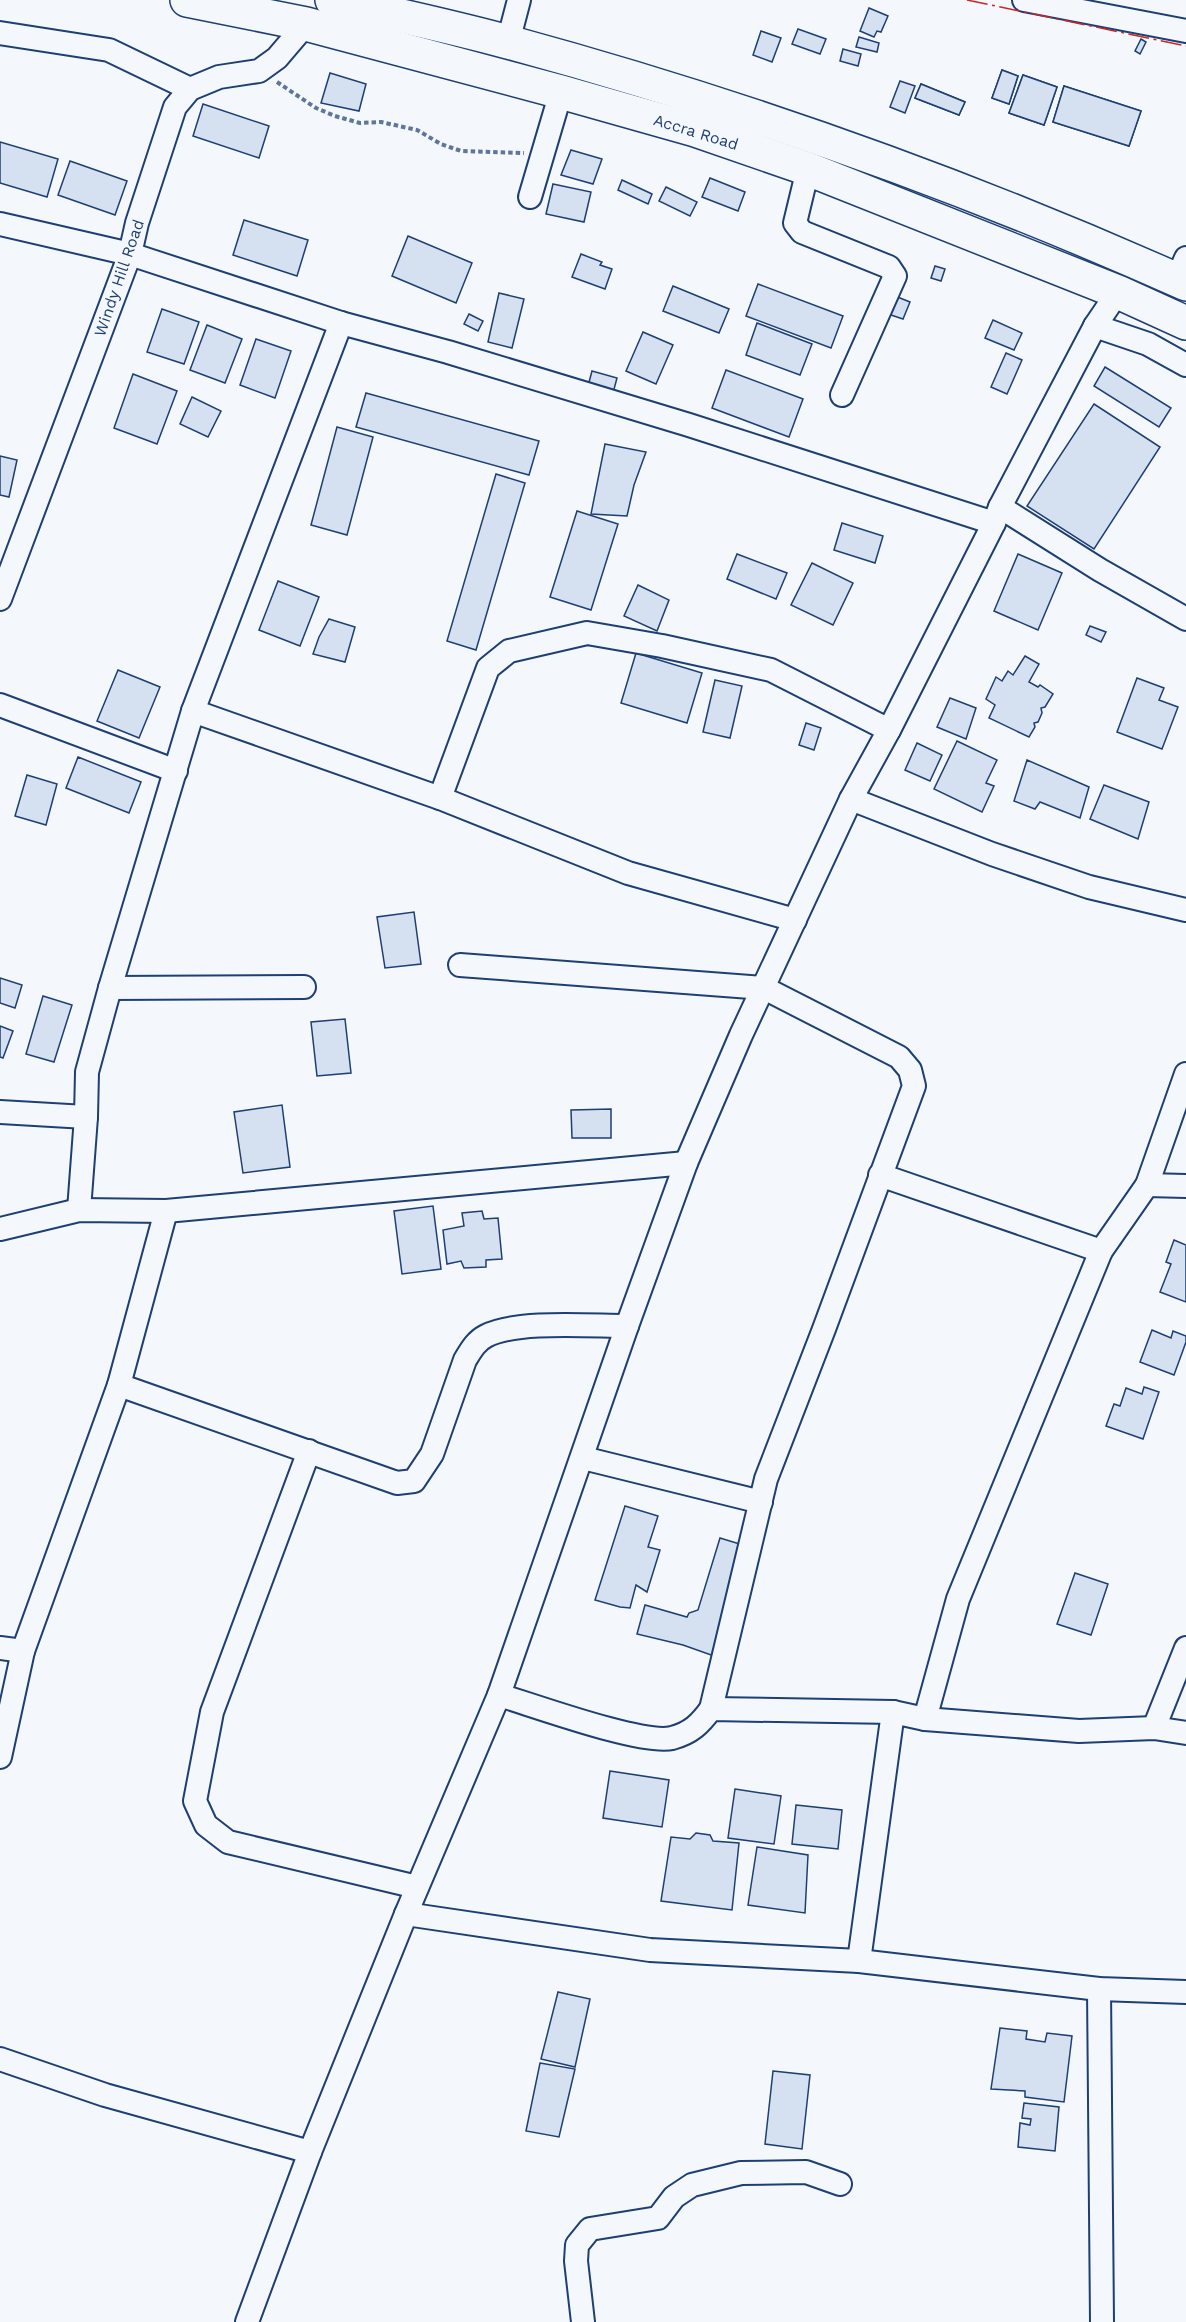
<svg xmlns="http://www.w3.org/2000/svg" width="1186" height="2322" font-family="'Work Sans',sans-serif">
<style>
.building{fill:#d5e0f0;stroke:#1d3f73;stroke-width:1.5}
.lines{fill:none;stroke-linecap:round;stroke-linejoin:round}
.minor-casing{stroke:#1d3f73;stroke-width:26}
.highway-casing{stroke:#1d3f73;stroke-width:36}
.path{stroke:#5e769c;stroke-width:4;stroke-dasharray:4.5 3;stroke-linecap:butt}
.minor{stroke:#f4f7fb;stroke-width:22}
.highway{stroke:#f4f7fb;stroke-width:33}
.power{stroke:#c62828;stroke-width:1.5;stroke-dasharray:21 4.5 3 4.5;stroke-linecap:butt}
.labels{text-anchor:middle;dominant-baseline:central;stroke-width:4.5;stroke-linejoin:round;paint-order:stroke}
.street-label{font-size:16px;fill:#1d3f73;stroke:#f4f7fb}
</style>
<rect width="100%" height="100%" fill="#f4f7fb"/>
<g class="building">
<path d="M869 8 888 16 881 32 877 31 874 37 860 31Z"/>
<path d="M798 29 826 39 820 54 792 44Z"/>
<path d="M761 31 781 38 772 62 753 55Z"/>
<path d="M859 37 879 43 877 52 856 47Z"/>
<path d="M1141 39 1146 42 1140 54 1135 51Z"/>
<path d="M843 49 861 54 858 66 840 61Z"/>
<path d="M1002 70 1018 76 1009 104 992 98Z"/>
<path d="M1002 70 1018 76 1009 104 992 98Z"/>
<path d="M330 73 366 84 359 111 321 103Z"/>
<path d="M1023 75 1057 87 1044 125 1009 113Z"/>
<path d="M1023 75 1057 87 1044 125 1009 113Z"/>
<path d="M900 81 915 86 905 113 890 107Z"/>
<path d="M921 84 965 102 959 115 915 98Z"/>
<path d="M921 84 965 102 959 115 915 98Z"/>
<path d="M1064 86 1141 111 1129 146 1053 122Z"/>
<path d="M1064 86 1141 111 1129 146 1053 122Z"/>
<path d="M203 104 269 126 259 158 193 136Z"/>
<path d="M0 142 58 159 47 197 0 183Z"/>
<path d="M571 150 602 159 593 184 561 175Z"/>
<path d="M70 161 127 181 115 215 58 195Z"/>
<path d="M710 178 745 192 738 211 702 197Z"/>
<path d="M622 180 652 194 648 204 618 190Z"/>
<path d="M553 184 591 192 584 222 546 214Z"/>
<path d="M666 187 697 202 690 216 659 201Z"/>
<path d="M244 220 308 240 297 276 233 255Z"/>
<path d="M408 236 472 263 456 303 392 276Z"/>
<path d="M581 254 602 262 600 265 612 269 605 289 572 277Z"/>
<path d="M935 266 945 269 941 281 931 278Z"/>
<path d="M758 284 843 316 831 348 746 316Z"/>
<path d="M673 286 729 309 719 333 663 311Z"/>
<path d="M499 293 524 299 512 348 488 342Z"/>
<path d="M895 296 910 302 903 319 888 314Z"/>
<path d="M162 309 199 322 184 364 147 352Z"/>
<path d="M469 314 483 321 478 331 464 324Z"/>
<path d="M993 320 1022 333 1014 350 985 338Z"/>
<path d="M757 323 812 344 800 375 746 355Z"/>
<path d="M207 325 242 339 225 383 190 370Z"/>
<path d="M643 332 673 345 656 384 626 371Z"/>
<path d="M256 339 291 351 275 398 240 385Z"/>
<path d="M1006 353 1022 360 1007 394 991 387Z"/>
<path d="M1105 367 1171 408 1159 427 1094 386Z"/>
<path d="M726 370 803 399 789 437 712 408Z"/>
<path d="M592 371 617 378 613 393 588 386Z"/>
<path d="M133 374 177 391 157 444 114 428Z"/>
<path d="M366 393 539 441 529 475 356 427Z"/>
<path d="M192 397 221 411 208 437 180 424Z"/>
<path d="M1094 404 1160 447 1094 549 1027 506Z"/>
<path d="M337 427 373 437 347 535 311 525Z"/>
<path d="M605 444 646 452 634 485 627 516 591 514Z"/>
<path d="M0 456 17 460 9 497 0 495Z"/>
<path d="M496 474 525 483 476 650 447 641Z"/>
<path d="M577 511 618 524 591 610 550 597Z"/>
<path d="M842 523 883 536 875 563 834 550Z"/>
<path d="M737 554 787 573 776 599 727 579Z"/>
<path d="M1018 554 1062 573 1038 630 994 611Z"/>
<path d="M812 563 853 583 833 625 791 605Z"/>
<path d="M278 581 319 597 300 646 259 630Z"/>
<path d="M638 585 669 600 657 631 624 616Z"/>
<path d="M329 619 355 627 345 662 313 654 319 637Z"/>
<path d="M1090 626 1106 632 1101 642 1086 635Z"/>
<path d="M636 653 702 673 687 723 621 703Z"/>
<path d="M1025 656 1039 664 1029 682 1038 687 1040 685 1053 694 1045 707 1041 708 1042 713 1038 722 1034 723 1035 727 1029 737 989 718 995 705 986 699 996 677 1002 681 1008 671 1013 675Z"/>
<path d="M118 670 160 687 139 738 97 721Z"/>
<path d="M1137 678 1164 688 1159 700 1178 707 1162 749 1117 732Z"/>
<path d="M715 680 742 686 730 738 703 732Z"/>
<path d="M950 698 976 708 966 739 937 727Z"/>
<path d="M806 723 821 728 814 750 799 745Z"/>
<path d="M957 741 997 760 986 783 994 786 982 812 934 789Z"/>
<path d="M917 743 942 755 930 781 905 770Z"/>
<path d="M78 757 141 782 129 813 66 788Z"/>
<path d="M1027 760 1089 787 1080 818 1040 802 1035 809 1014 801Z"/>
<path d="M27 775 57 784 46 825 15 816Z"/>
<path d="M1104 785 1149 802 1138 839 1090 819Z"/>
<path d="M414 912 421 964 385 968 377 917Z"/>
<path d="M0 978 22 985 15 1008 0 1003Z"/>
<path d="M43 996 72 1005 54 1062 26 1054Z"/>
<path d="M345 1019 351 1073 317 1076 311 1022Z"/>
<path d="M0 1026 13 1031 3 1058 0 1057Z"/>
<path d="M282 1105 290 1167 243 1173 234 1112Z"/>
<path d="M611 1109V1138H572L571 1110Z"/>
<path d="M433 1206 441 1269 402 1274 394 1211Z"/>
<path d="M482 1211 484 1219 498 1218 502 1259 486 1260V1267L464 1268 461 1261 447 1264 443 1230 464 1226 462 1213Z"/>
<path d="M1174 1240 1186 1245V1302L1160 1292 1171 1264 1166 1262Z"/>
<path d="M1152 1330 1171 1338 1173 1331 1186 1336V1342L1174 1375 1140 1362Z"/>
<path d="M1144 1387 1159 1392 1143 1439 1106 1426 1114 1404 1120 1406 1126 1388 1142 1394Z"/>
<path d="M625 1506 658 1516 648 1547 660 1550 647 1592 636 1585 630 1608 620 1607 595 1600Z"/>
<path d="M720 1538 743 1545 714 1656 683 1645 637 1634 645 1605 687 1617 689 1613 698 1610Z"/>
<path d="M1075 1573 1108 1584 1091 1635 1057 1624Z"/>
<path d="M610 1771 669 1780 662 1827 603 1818Z"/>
<path d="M735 1789 781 1796 774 1844 728 1838Z"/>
<path d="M796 1805 842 1810 838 1849 792 1844Z"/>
<path d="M696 1833 710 1835 713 1841 739 1843 732 1910 661 1901 671 1837 690 1839Z"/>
<path d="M757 1847 808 1855 805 1913 748 1905Z"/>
<path d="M558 1992 590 1999 575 2067 541 2059Z"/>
<path d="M1000 2028 1027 2031 1026 2039 1045 2042 1047 2033 1072 2036 1064 2102 1025 2097V2091L991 2089Z"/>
<path d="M540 2063 575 2069 559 2137 526 2131Z"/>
<path d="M773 2071 810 2075 802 2149 765 2144Z"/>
<path d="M1024 2103 1059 2107 1055 2151 1018 2147 1020 2123 1030 2125 1031 2119 1022 2118Z"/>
</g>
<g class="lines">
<g class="minor-casing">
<g id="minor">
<path d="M1024 0 1186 31"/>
<path d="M0 33 109 50 190 89"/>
<path d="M508 42 519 0"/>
<path d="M808 169 795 223 802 232 889 267 895 276 842 395"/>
<path d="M530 197 561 92"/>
<path d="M0 224 130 254 341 323 448 352 689 425 994 523"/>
<path d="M1177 279 1186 258"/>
<path d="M1095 326 1148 344 1186 365"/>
<path d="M1000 507 1100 570 1186 619"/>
<path d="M0 599 130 254 137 223 175 107 190 89 219 77 259 71 277 58 306 24"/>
<path d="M0 705 176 771"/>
<path d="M193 711 440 798 628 873 795 920"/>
<path d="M440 798 488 668 509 651 587 633 662 646 771 670 889 730"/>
<path d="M851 799 992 854 1089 887 1186 910"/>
<path d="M460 965 764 988 899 1057 910 1070 914 1086 824 1329 766 1479 711 1709"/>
<path d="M110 988 304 987"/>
<path d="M0 1112 86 1117"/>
<path d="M880 1175 1101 1251"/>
<path d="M1147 1185 1186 1186"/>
<path d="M79 1210 86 1117 87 1072 110 988 193 711 341 323"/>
<path d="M0 1229 79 1210 166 1211 686 1163"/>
<path d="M119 1385 397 1483 414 1481 432 1454 465 1360C471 1350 476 1341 486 1336 517 1320 590 1326 627 1326"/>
<path d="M309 1451 212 1712 195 1801 206 1825 228 1842 417 1887"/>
<path d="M583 1458 761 1502"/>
<path d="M0 1648 23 1651"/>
<path d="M499 1695C533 1705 642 1745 672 1738 691 1733 700 1724 711 1709L893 1712 925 1719 1079 1731 1154 1728 1186 1733"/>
<path d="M925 1719 958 1599 1101 1251 1147 1185 1186 1074"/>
<path d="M1154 1728 1186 1648"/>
<path d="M0 1757 23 1651 119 1385 166 1211"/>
<path d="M406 1914 650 1950 859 1961 1099 1989 1186 1992"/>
<path d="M859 1961 893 1712"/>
<path d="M1099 1989 1102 2322"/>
<path d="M0 2059 105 2095 310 2152"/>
<path d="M247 2322 310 2152 406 1914 499 1695 627 1326 686 1163 741 1035 851 799 889 730 994 523 1000 507 1095 326 1118 292"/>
<path d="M583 2322 576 2261 577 2245 590 2229 658 2218 674 2197 692 2185 741 2173 806 2172 840 2184"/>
</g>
</g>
<g class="highway-casing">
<g id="highway">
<path d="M187 0 306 24 561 92 695 130 808 169 1118 292 1186 323"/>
<path d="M332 0C391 14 450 26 508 42 740 105 967 186 1186 284"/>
</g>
</g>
<path class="path" d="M277 82 316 108 335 116 360 123 381 122 417 130 441 144 461 151 524 153"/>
<use href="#minor" class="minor"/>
<use href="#highway" class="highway"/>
<path class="power" d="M967 0 1186 46"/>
</g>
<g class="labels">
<g class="street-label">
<text transform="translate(696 132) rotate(17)">Accra Road</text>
<text transform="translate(119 278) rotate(-71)">Windy Hill Road</text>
</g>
</g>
</svg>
